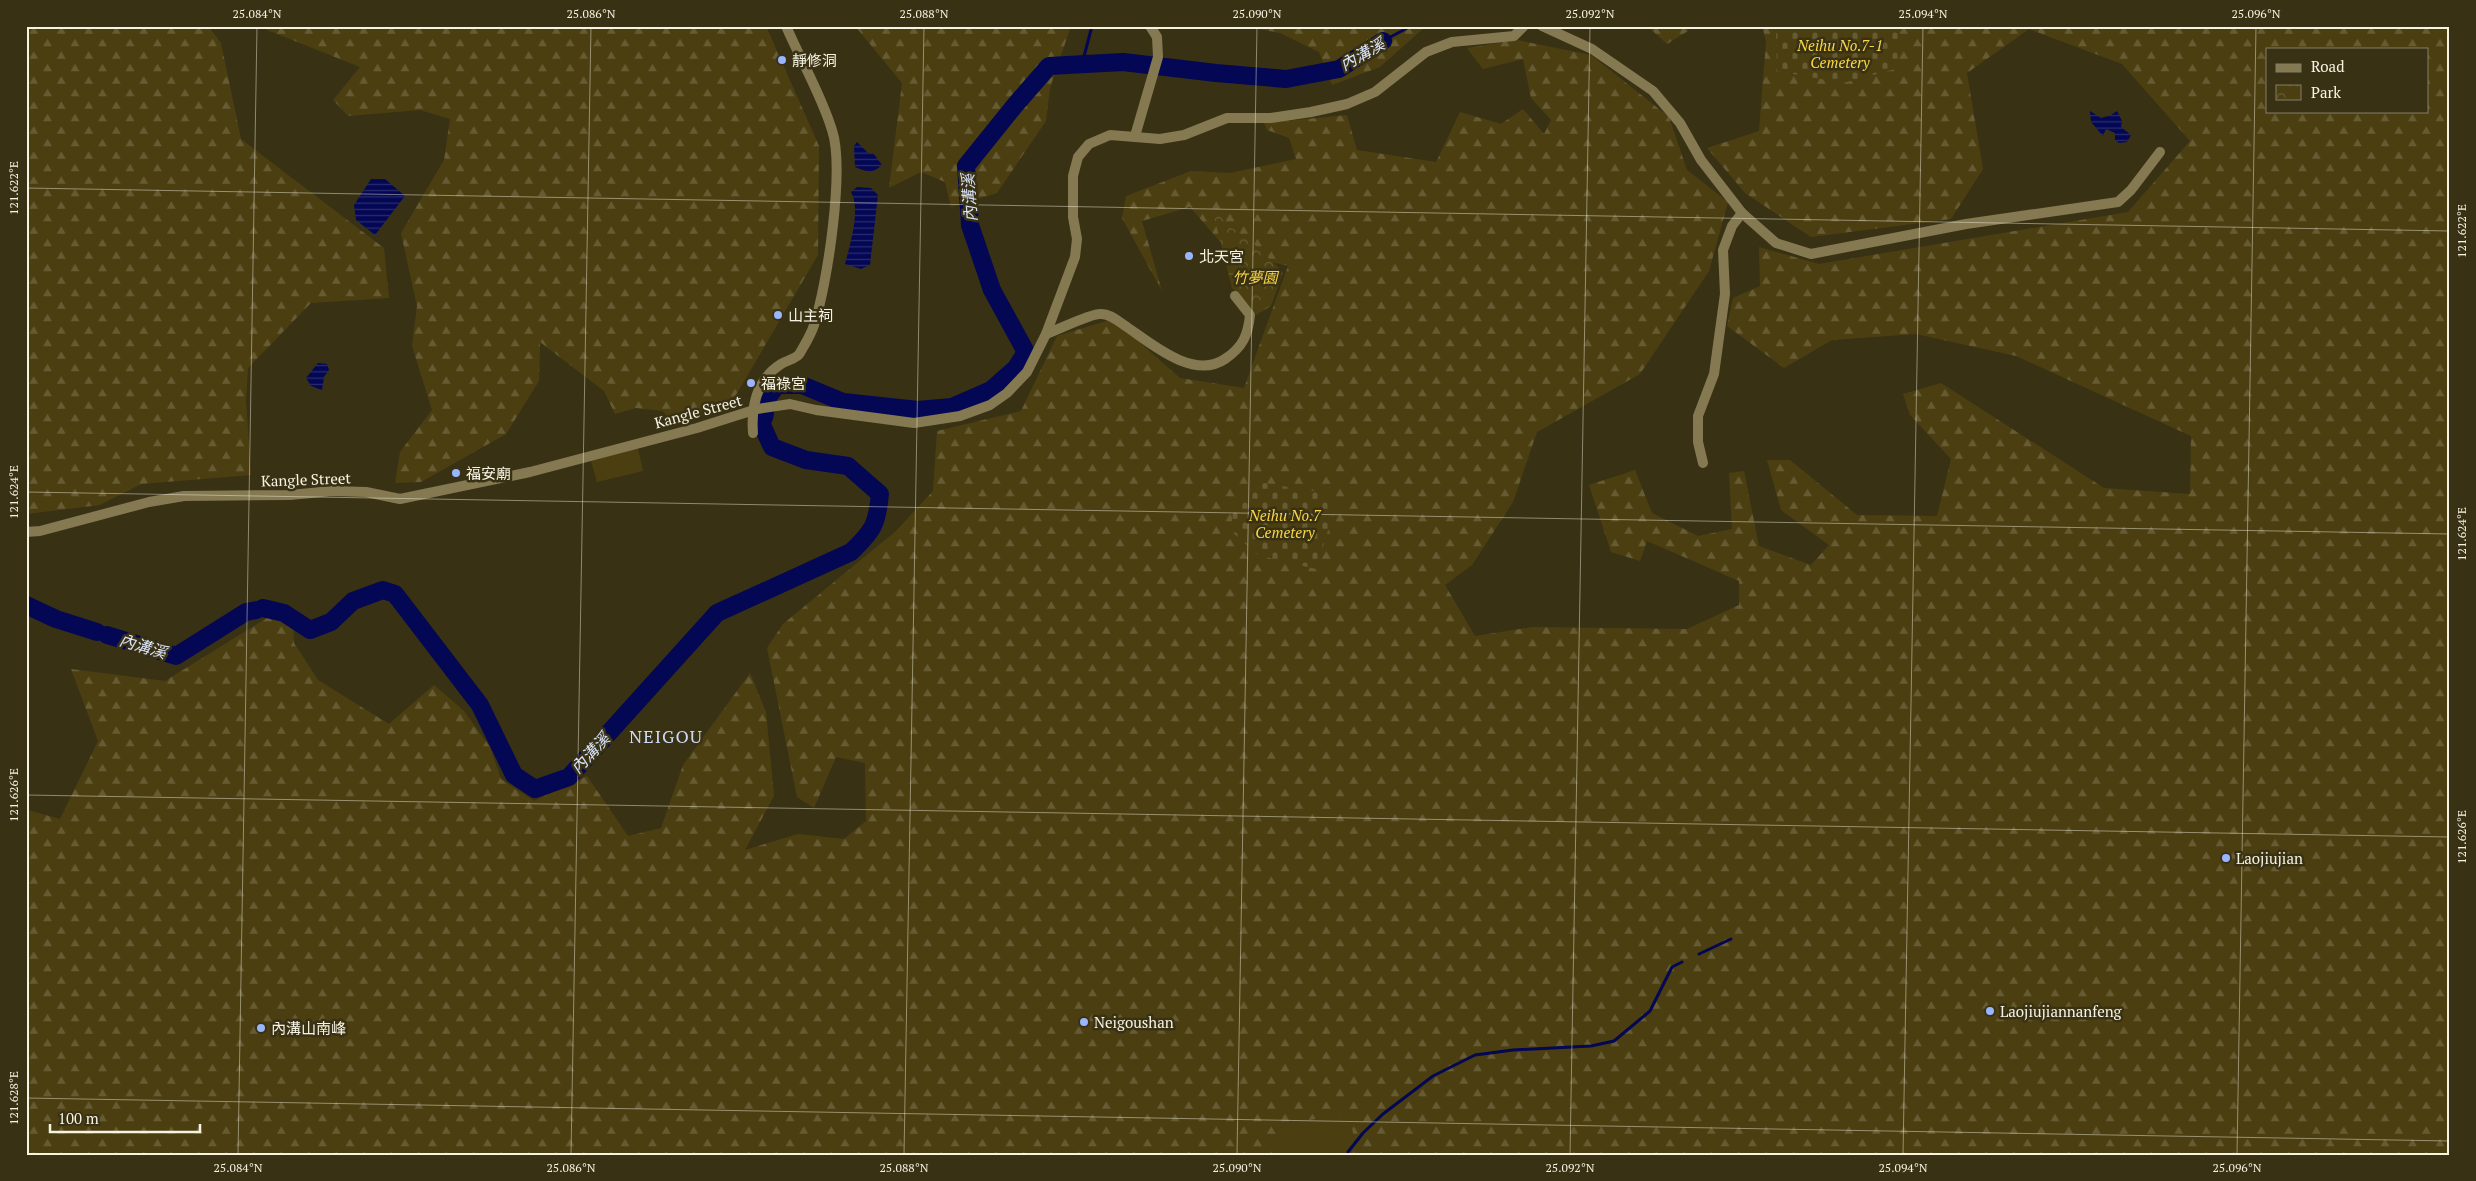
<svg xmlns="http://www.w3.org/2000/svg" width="2476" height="1181" font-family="'PT Serif','Noto Sans TC',serif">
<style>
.forest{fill:url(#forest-firs);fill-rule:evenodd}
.cemetery{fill:url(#cemetery-stones)}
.park{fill:url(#park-crowns)}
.garden{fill:#4b3f11}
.water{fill:url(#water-rules)}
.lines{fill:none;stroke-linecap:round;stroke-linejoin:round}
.stream{stroke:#040753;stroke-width:3}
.river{stroke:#040753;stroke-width:18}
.street{stroke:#847951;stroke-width:10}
.ticks{fill:none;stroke:#f7f3e2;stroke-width:1;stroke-opacity:0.45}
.poi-dot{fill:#98b5fd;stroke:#393114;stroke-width:2}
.labels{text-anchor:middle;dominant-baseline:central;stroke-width:5;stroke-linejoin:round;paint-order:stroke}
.park-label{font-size:15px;font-style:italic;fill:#f9d645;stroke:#393114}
.poi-label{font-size:15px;fill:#f7f3e2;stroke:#393114;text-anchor:start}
.street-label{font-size:15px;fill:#f7f3e2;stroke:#393114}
.water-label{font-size:16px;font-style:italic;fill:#dae4fa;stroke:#393114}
.quarter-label{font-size:18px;letter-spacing:1px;fill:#ccd8f4;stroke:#393114}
.neatline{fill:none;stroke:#f7f3e2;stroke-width:2}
.ticks-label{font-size:12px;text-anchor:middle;fill:#f7f3e2}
</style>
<defs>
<pattern id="forest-firs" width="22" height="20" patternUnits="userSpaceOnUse" patternTransform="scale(1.25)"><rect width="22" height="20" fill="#4b3f11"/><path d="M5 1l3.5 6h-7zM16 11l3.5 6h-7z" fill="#665b33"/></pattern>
<pattern id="cemetery-stones" width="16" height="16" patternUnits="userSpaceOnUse" patternTransform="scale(1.25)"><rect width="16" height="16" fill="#4b3f11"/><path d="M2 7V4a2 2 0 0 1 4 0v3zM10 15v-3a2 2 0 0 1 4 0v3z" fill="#665b33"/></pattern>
<pattern id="park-crowns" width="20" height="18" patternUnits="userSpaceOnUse" patternTransform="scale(1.25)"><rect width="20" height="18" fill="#4b3f11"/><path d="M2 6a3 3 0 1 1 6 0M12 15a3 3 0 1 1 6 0" fill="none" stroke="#665b33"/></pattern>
<pattern id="water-rules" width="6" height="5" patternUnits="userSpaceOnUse" patternTransform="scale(1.25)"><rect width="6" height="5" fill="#040753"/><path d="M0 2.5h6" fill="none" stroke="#292c6b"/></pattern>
</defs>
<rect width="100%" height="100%" fill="#393114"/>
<g class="forest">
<path d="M26 26H208L221 43 241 139 384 248 389 298 311 303 248 368 246 401 251 475 141 484 100 505 26 514Z"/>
<path d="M264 26H766L819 146 818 255 726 412 669 419 663 411 636 408 615 414 604 391 540 342 539 381 506 434 421 482 395 483 400 452 432 410 412 346 417 306 401 233 444 160 450 119 420 110 348 116 333 100 360 67 267 30Z"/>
<path d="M855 26H1071L1050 88 1046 121 997 193 951 207 945 182 921 172 889 188 902 83Z"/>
<path d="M1243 26H1426L1380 67 1332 85 1319 52 1280 33Z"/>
<path d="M1647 26H1688V31L1667 44Z"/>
<path d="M1762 26H2450V1155H26V806L28 810 60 819 98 741 71 669 165 681 272 615 293 624 294 643 318 680 389 724 434 685 464 711 490 747 501 779 534 801 587 776 628 836 661 828 683 765 750 673 766 712 774 796 745 850 798 834 844 839 866 821 865 763 836 757 814 808 797 797 767 648 783 624 896 531 933 491 937 431 1021 411 1057 336 1113 319 1180 378 1244 388 1288 266 1228 251 1190 207 1142 221 1162 291 1122 218 1126 196 1191 171 1230 173 1296 159 1289 138 1267 130 1264 123 1347 115 1357 150 1436 162 1460 112 1501 124 1523 109 1544 134 1551 120 1531 98 1523 59 1483 69 1467 48 1517 40 1591 55 1669 117 1687 170 1728 202 1709 271 1640 374 1537 432 1513 502 1472 565 1445 585 1475 636 1533 627 1687 629 1739 605V581L1647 541 1640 561 1611 552 1589 485 1635 470 1652 513 1698 536 1732 529 1729 473 1744 471 1759 546 1811 565 1829 545 1781 510 1767 460H1790L1857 515 1937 516 1951 459 1910 415 1903 394 1941 383 2104 488 2190 494 2191 436 2016 356 1916 334 1832 340 1784 368 1727 326 1733 298 1760 286 1759 247 1819 264 2128 212 2190 141 2122 64 2029 29 1967 73 1983 169 1951 219 1811 237 1745 193 1707 148 1759 131 1766 41ZM2267 49H2427V111H2267Z"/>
</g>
<g class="cemetery">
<path d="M1801 26H1900L1898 29 1899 68 1843 83 1777 71 1776 30Z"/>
<path d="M1264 483 1325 493 1334 511 1316 569 1258 555 1231 531 1233 507Z"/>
</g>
<path class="park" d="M1212 208 1229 226 1250 240 1283 272 1271 306 1256 315 1244 299 1232 288Z"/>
<g class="garden">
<path d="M638 448 643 471 597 482 591 461Z"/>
<path d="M1349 1113 1356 1148 1321 1155H1283L1276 1126Z"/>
</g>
<g class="water">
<path d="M2090 111 2101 118 2111 115 2117 111 2122 121 2121 127 2131 135 2127 142 2119 143 2115 140V133L2106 129 2103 136 2091 122Z"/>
<path d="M857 142 868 153H873L882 165C872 174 867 172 855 167L854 146Z"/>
<path d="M371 179H385L405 196 375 235 356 220 354 205Z"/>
<path d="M857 187 871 188 878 195 870 265 861 269 845 264C850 245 861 209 851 192Z"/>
<path d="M318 363 327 364 329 370 324 377 322 390 311 386 306 378Z"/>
</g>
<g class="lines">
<g class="stream">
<path d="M1383 41 1411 26"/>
<path d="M1082 64 1092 26"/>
<path d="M1699 954 1731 939"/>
<path d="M1348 1152 1363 1133 1383 1114 1433 1076 1475 1055 1513 1050 1591 1046 1614 1041 1650 1011 1672 967 1682 962"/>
</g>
<g class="river">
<path d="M764 418 768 397 777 385H802L843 402 918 410 952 407 991 390 1016 368 1026 352 992 290 970 225 966 166 1016 104 1049 66 1123 62 1216 73 1286 79 1339 69 1383 41"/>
<path d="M26 605 56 619 97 632"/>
<path d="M263 608 284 613 310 630 331 622 353 601 383 590 395 594 480 705 514 775 535 789 569 777 717 613 851 552C873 531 877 525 880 494L848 466 806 460 772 447 762 425"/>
<path d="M107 635 176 656 246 612 257 610"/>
</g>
<g class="street">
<path d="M1542 26 1592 49 1653 91 1680 123 1701 160 1742 213 1776 243 1811 254 1966 224 2118 202 2131 190 2160 152"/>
<path d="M1135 136 1158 57 1157 37 1150 26"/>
<path d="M1046 334C1058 330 1089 314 1100 314 1110 313 1119 322 1127 327 1153 345 1194 380 1225 359 1243 347 1248 335 1250 315L1235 296"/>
<path d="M753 433C751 406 756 380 781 364 787 360 797 359 800 353 805 344 811 335 814 325 827 286 845 169 832 130 821 94 801 61 786 26"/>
<path d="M1703 463 1698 442V416L1714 374 1725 294 1723 250 1732 226 1742 213"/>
<path d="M26 532 40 531 149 502 184 496 290 495 332 491 366 492 400 499 530 472 697 428 757 409 790 404 816 410 914 423 960 416 990 405 1007 393 1027 372 1046 334 1075 257 1077 239 1073 217V176L1078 157 1089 144 1110 135 1160 139 1184 135 1227 118H1271L1311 112 1347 104 1375 92 1426 52 1452 42 1514 36 1524 26"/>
</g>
</g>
<path class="ticks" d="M26 188 2450 231M26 492 2450 534M26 795 2450 837M26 1098 2450 1141M238 1155 257 26M571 1155 591 26M904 1155 924 26M1237 1155 1257 26M1570 1155 1590 26M1903 1155 1923 26M2237 1155 2256 26"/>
<g class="poi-dot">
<circle cx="782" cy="60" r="5"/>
<circle cx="1189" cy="256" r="5"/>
<circle cx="778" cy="315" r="5"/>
<circle cx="751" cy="383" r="5"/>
<circle cx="456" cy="473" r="5"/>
<circle cx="2226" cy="858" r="5"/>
<circle cx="1990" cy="1011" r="5"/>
<circle cx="1084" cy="1022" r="5"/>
<circle cx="261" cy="1028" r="5"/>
</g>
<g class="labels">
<g class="park-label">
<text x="1840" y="45">Neihu No.7-1<tspan x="1840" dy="17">Cemetery</tspan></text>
<text x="1255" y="277">竹夢園</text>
<text x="1285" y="515">Neihu No.7<tspan x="1285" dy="17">Cemetery</tspan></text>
</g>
<g class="poi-label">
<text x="792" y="60">靜修洞</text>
<text x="1199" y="256">北天宮</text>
<text x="788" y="315">山主祠</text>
<text x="761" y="383">福祿宮</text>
<text x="466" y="473">福安廟</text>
<text x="2236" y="858">Laojiujian</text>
<text x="2000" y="1011">Laojiujiannanfeng</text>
<text x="1094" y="1022">Neigoushan</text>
<text x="271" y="1028">內溝山南峰</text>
</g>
<g class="street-label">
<text transform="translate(698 411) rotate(-15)">Kangle Street</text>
<text transform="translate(306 479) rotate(-2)">Kangle Street</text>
</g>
<g class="water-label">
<text transform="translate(1362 54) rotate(-29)">內溝溪</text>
<text transform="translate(969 198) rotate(-94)">內溝溪</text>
<text transform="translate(143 646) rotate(17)">內溝溪</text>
<text transform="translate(590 753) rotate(-47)">內溝溪</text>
</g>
<g class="quarter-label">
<text x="666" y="736">NEIGOU</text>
</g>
</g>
<rect width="2476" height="1181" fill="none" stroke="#393114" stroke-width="55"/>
<rect x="2266" y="48" width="162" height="65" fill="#393114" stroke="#857f66"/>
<rect x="2276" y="64" width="25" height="8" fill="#847951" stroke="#857f66"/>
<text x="2311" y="72" font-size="15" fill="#f7f3e2">Road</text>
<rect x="2276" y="85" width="25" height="15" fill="url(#park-crowns)" stroke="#857f66"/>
<text x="2311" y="98" font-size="15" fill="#f7f3e2">Park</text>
<path d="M50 1124v8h150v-8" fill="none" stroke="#f7f3e2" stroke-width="2.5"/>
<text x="58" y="1124" font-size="15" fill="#f7f3e2" stroke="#393114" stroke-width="4" paint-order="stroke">100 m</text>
<rect x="28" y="28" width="2420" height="1126" class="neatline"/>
<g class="ticks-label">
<text x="257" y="18">25.084°N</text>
<text x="591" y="18">25.086°N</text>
<text x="924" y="18">25.088°N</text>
<text x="1257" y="18">25.090°N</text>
<text x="1590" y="18">25.092°N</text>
<text x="1923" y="18">25.094°N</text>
<text x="2256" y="18">25.096°N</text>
<text transform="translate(14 188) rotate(-90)" y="4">121.622°E</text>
<text transform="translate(2462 231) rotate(-90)" y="4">121.622°E</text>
<text transform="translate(14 492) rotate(-90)" y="4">121.624°E</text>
<text transform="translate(2462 534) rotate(-90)" y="4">121.624°E</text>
<text transform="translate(14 795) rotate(-90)" y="4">121.626°E</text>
<text transform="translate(2462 837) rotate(-90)" y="4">121.626°E</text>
<text transform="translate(14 1098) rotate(-90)" y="4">121.628°E</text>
<text x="238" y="1172">25.084°N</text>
<text x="571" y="1172">25.086°N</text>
<text x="904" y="1172">25.088°N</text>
<text x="1237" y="1172">25.090°N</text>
<text x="1570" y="1172">25.092°N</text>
<text x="1903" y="1172">25.094°N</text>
<text x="2237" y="1172">25.096°N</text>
</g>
</svg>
